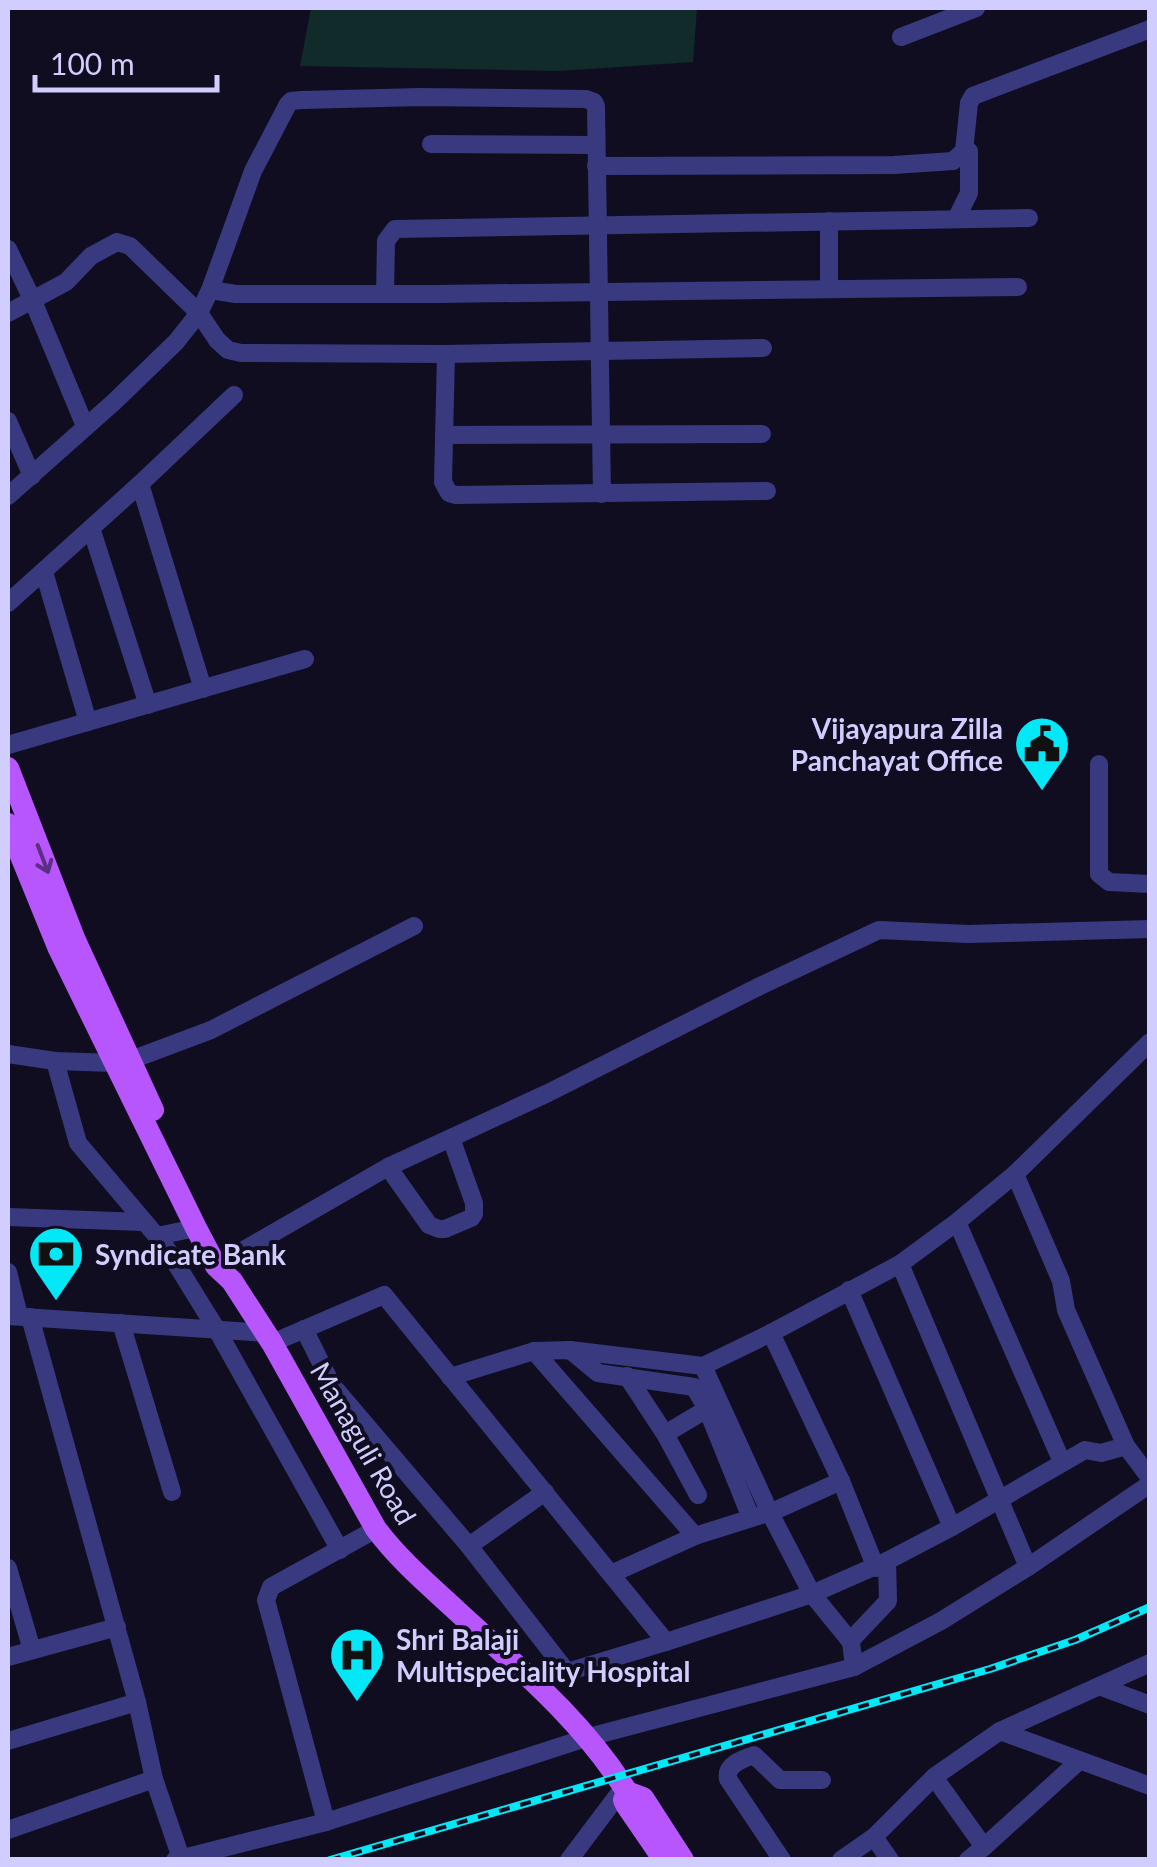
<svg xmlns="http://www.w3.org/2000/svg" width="1157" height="1867" font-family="Lato,sans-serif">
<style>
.green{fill:#102b29}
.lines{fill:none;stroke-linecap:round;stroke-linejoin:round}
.minor{stroke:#393980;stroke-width:18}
.major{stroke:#b856fe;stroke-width:22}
.rail-casing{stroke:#02e8f7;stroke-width:8}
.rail{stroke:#100d21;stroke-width:4;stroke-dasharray:11;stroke-linecap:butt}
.oneway{stroke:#5c2e84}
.labels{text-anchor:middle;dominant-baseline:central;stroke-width:8;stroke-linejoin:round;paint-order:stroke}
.poi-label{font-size:28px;font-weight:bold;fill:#d1ceff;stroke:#100d21;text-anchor:start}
.street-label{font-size:28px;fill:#d1ceff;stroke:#100d21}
</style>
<rect width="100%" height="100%" fill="#100d21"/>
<path class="green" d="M311 8H697L693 62 559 71 300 66Z"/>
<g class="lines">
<g class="minor">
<path d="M901 37 976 8"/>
<path d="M431 144 595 145"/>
<path d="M596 166 894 165 953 161 964 151 969 103 973 96 1150 29"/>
<path d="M956 219 969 193V151"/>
<path d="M829 221V287"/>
<path d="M8 249 33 301 85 426"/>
<path d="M210 290 236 294H437L1018 287"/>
<path d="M385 294 386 241 395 229 1029 218"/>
<path d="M8 313 66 282 91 256 117 242 130 246 199 313 217 340 228 350 241 353 446 354 763 348"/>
<path d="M446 354 443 482 449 493 456 495 767 491"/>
<path d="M8 421 32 476"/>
<path d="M445 435 762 434"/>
<path d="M140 484 203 689"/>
<path d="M8 496 114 402 176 342 199 313 210 290 253 171 288 104 291 101 302 100 421 97 586 99 594 102 596 106 602 494"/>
<path d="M91 528 148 705"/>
<path d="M44 572 88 722"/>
<path d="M8 603 140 484 234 395"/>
<path d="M8 745 305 659"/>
<path d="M1099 764V874L1109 882 1150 884"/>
<path d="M8 1054 55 1061 114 1063 131 1060 211 1030 414 926"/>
<path d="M55 1061 78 1143 165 1246 217 1330 340 1550"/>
<path d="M388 1167 429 1225 439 1229H445L471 1218 474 1214V1203L451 1138"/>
<path d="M1015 1174 1061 1281 1066 1310 1126 1446"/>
<path d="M8 1217 142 1222"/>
<path d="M957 1222 1062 1462"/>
<path d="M157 1236 196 1228"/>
<path d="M900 1264 1028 1567"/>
<path d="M216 1266 388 1167 548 1093 756 988 879 930 968 934 1150 929"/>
<path d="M8 1272 19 1316"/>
<path d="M849 1290 952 1527 887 1561"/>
<path d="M8 1316 266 1333"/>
<path d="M30 1317 137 1702"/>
<path d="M121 1323 172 1492"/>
<path d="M304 1329 332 1385 469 1546 567 1672"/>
<path d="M771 1333 841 1481 876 1568"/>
<path d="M272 1343 384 1295 666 1642 534 1682"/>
<path d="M570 1350 598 1373 694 1387 707 1409 751 1518"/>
<path d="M534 1351 695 1536 611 1574"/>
<path d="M703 1366 770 1513 812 1594 851 1642"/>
<path d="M627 1376 665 1434 698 1495"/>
<path d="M450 1377 534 1351 570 1350 703 1366 771 1333 900 1264 957 1222 1015 1174 1150 1042"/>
<path d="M665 1434 707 1409"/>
<path d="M952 1527 1085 1450 1101 1453 1126 1446 1150 1478"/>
<path d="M695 1536 774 1511 841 1481"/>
<path d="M469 1546 545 1492"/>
<path d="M8 1568 32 1650"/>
<path d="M666 1642 812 1594 887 1561 888 1601 852 1639 851 1642 854 1667"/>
<path d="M8 1657 117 1627"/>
<path d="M1102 1687 1150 1705"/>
<path d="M1000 1731 1150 1786"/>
<path d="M8 1741 137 1702 154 1779 181 1858"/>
<path d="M1079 1761 984 1847 934 1777 1000 1731 1150 1663"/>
<path d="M326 1822 266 1600 271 1587 376 1529"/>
<path d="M8 1830 154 1779"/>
<path d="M874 1837 934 1777"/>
<path d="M175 1860 326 1822 589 1737 854 1667 941 1621 1028 1567 1150 1484"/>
<path d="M569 1860 624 1787"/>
<path d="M782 1860 728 1779C725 1765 742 1759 754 1755L780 1780H822"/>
<path d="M841 1860 874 1837 890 1860"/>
<path d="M968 1860 984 1847"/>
</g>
<g class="major">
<path d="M8 768 74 938 153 1110"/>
<path d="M8 824 59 949 196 1228 216 1266 232 1281 272 1343 376 1529C400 1561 429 1585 458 1612 519 1668 583 1721 627 1792L624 1800 627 1806 664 1860"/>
<path d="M627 1792 643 1798 683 1860"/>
</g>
<g class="rail-casing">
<path id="rail" d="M330 1860 990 1669 1075 1640 1150 1607"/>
</g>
<use href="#rail" class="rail"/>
</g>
<defs><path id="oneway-shaft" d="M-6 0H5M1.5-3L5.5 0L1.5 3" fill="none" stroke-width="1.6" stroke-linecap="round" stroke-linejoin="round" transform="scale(2.5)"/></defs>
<use class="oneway" href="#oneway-shaft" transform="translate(43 859) rotate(69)"/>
<defs>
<g id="civic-pin" transform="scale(2.875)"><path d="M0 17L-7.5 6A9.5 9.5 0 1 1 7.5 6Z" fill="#02e8f7" stroke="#100d21"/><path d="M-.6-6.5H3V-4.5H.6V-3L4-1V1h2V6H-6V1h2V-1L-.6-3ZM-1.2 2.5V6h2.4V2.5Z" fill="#111"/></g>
<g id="bank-pin" transform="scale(2.875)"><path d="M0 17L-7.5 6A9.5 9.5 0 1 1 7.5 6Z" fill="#02e8f7" stroke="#100d21"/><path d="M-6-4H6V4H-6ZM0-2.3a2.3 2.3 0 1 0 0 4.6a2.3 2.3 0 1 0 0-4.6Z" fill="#111"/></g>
<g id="hospital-pin" transform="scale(2.875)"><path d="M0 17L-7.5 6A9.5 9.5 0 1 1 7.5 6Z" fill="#02e8f7" stroke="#100d21"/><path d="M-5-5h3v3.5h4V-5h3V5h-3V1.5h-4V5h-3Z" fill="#111"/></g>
</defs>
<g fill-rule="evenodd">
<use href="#civic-pin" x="1042" y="744"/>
<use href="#bank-pin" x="56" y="1254"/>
<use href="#hospital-pin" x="357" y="1655"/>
</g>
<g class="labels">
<g class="poi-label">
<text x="1003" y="728" text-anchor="end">Vijayapura Zilla<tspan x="1003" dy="32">Panchayat Office</tspan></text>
<text x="95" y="1254">Syndicate Bank</text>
<text x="396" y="1639">Shri Balaji<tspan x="396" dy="32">Multispeciality Hospital</tspan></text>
</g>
<g class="street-label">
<text transform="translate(364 1443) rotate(60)">Managuli Road</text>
</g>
</g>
<rect width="1157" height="1867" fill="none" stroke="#d1ceff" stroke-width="20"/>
<path d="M35 75v15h182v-15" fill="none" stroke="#d1ceff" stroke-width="5"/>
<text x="50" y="75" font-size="30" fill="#d1ceff" stroke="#100d21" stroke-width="8" paint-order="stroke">100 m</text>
</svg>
